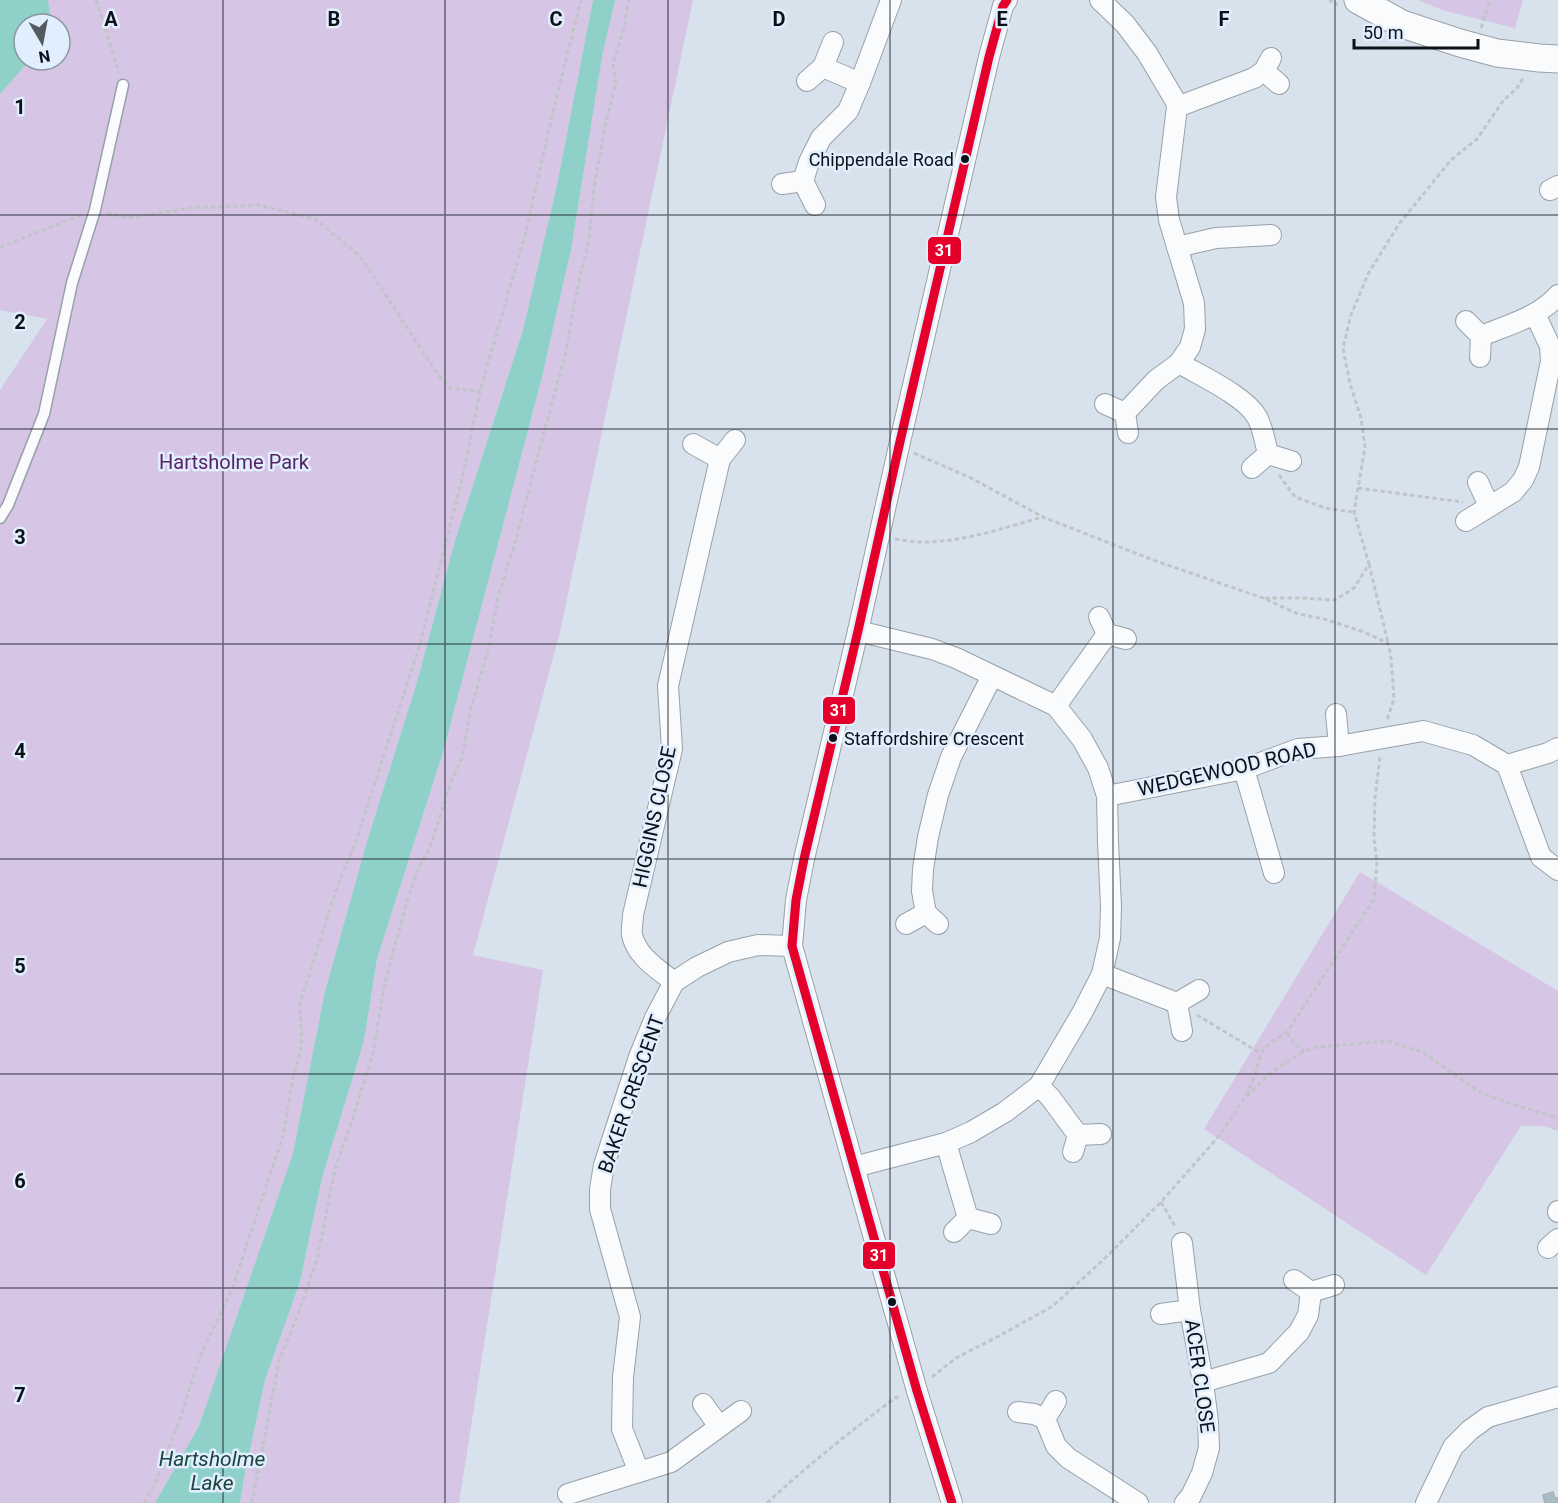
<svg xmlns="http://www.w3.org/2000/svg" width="1558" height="1503" font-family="Roboto,sans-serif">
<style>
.green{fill:#d6c5e5;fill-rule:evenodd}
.water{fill:#8fd1c9}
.building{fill:#a7bdc5;stroke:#a7b0b7;stroke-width:1.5}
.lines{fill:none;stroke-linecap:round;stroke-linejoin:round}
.lane-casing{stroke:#99a1a8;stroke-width:13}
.street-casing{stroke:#99a1a8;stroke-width:22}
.secondary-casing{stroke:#99a1a8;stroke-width:29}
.path{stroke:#c0c5c7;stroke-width:3;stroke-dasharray:4.5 3;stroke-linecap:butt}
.lane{stroke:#f9fbfc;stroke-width:10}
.street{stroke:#f9fbfc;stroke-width:20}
.secondary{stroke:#f9fbfc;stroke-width:27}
.bus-1-casing{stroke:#e1eefd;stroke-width:14}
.bus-1{stroke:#e4002b;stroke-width:9}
.grid{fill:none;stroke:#0b1117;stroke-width:1.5;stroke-opacity:0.55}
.bus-dot{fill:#0b1117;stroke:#e1eefd;stroke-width:2}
.labels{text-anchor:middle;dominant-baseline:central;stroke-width:5;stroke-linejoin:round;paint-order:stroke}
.bus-label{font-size:18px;fill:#0b1117;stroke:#e1eefd;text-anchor:end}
.park-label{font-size:20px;fill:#572366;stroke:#e1eefd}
.street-label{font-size:20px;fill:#0b1117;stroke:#e1eefd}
.water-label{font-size:21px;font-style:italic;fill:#1a443d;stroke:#e1eefd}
.grid-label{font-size:20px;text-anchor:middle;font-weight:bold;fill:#0b1117;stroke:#e1eefd;stroke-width:5;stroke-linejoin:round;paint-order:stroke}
.line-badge{stroke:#e1eefd;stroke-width:2}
.badge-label{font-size:16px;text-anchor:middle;font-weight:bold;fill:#fff}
</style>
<rect width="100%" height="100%" fill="#d8e2ec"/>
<g class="green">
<path d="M0 0H593L557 185 523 330 454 544 417 682 368 838 325 991 293 1153 199 1426 155 1503H0V390L47 319 0 310ZM24 24H60V60H24Z"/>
<path d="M615 0H693L560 632 473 955 543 970 459 1503H240L244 1478 265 1380 300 1282 322 1178 364 1041 377 959 444 749 541 381 571 250 602 56Z"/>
<path d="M1417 0H1523L1515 28 1445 11Z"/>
<path d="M1360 872 1558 991V1131L1544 1126H1521L1426 1275 1204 1129Z"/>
</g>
<g class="water">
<path d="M0 0H48L51 23 24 24V60H30L0 94Z"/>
<path d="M593 0H615L602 57 571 250 541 381 444 749 377 959 364 1041 322 1178 300 1282 265 1380 244 1478 240 1503H155L199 1426 293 1153 325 991 368 838 417 682 454 544 523 330 557 185Z"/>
</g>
<path class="building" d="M1553 1492 1555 1498H1558V1503H1545L1543 1495Z"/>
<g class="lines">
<g class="lane-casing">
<path id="lane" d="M0 518 8 505 44 414 72 283 95 210 123 85"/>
</g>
<g class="street-casing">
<g id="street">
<path d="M1100 0 1125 24 1147 53 1176 102 1177 107 1166 197 1169 220 1194 303 1195 329 1190 347 1179 363 1156 380 1125 413"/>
<path d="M823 67 860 83"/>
<path d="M1264 71 1279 84"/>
<path d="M807 81 823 67 833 42"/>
<path d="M1177 107 1254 78 1264 71 1271 58"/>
<path d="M782 184 803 181"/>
<path d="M1550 190 1558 186"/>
<path d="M815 205 803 181 809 162 821 138 848 111 860 83 891 0"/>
<path d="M1177 247 1216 238 1271 235"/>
<path d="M1466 321 1481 336 1480 357"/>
<path d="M1481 336C1508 325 1539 317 1558 295"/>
<path d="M1179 363C1201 376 1245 396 1257 417 1263 428 1265 442 1268 454"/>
<path d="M1105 404 1125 413 1128 433"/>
<path d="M693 444 720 459"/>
<path d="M1252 468 1268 454 1291 461"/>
<path d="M1478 482 1489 506"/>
<path d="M1466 521 1513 492 1523 480 1529 467 1551 361 1550 346 1535 314"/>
<path d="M1099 617 1107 634 1126 639"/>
<path d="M1056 706 1107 634"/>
<path d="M1336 714 1339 746"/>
<path d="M1507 765 1548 753 1558 748"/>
<path d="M1244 769 1274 873"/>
<path d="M1107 796 1244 769 1298 749 1339 746 1423 731 1473 745 1507 765 1541 857 1558 870"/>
<path d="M906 924 926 913"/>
<path d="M938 924 926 913 922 891 923 869 928 837 938 795 951 757 992 676"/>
<path d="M1102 974 1177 1003"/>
<path d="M674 982C658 969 637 957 632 935 631 929 633 921 633 915L672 749 668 686 720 459 735 440"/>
<path d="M1182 1031 1177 1003 1199 990"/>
<path d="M1039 1086 1050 1097 1078 1135"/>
<path d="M946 1143 968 1218"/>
<path d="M1073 1152 1078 1135 1101 1134"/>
<path d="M854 1167 946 1143 971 1132 1005 1112 1039 1086 1082 1013 1102 974 1110 938 1111 907 1108 842 1107 796 1098 768 1082 739 1056 706 956 658 932 649 858 631"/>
<path d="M1558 1211V1212"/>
<path d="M954 1232 968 1218 991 1224"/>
<path d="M1182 1243 1190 1310 1203 1382 1208 1422 1209 1448 1202 1473 1191 1496 1185 1503"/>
<path d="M1548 1248 1558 1239"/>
<path d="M1294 1280 1311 1292 1334 1285"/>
<path d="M1161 1314 1190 1310"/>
<path d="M1203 1382 1269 1363 1299 1332 1308 1315 1311 1292"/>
<path d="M703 1404 719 1426"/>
<path d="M741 1411 671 1462 639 1472 622 1429 623 1377 630 1317 600 1209V1189L604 1165 639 1057 655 1018 674 982 697 967 728 952 758 945 792 946"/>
<path d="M1018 1412 1034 1414 1045 1419 1056 1446 1068 1458 1138 1503"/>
<path d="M1045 1419 1056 1401"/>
<path d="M568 1494 639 1472"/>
<path d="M952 1503 917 1391 792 946 796 900 804 859 858 631 899 446 989 57 1003 6 1007 0"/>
<path d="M1426 1503 1453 1447 1470 1430 1488 1417 1558 1397"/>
</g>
</g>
<g class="secondary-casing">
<path id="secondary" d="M1358 0 1402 24 1460 43 1497 53 1539 58 1558 59"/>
</g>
<g class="path">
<path d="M96 0 119 73"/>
<path d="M1329 0 1338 5"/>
<path d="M1481 28 1490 0"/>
<path d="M107 213 127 218 191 208 259 205 315 219 360 256 439 376 451 389 480 391"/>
<path d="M0 247 81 215"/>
<path d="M914 453 971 478 1043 517 1153 560 1263 598 1298 614 1324 619 1361 631 1388 643 1391 657 1394 699 1387 720"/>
<path d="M1279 475 1295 497 1325 508 1354 512"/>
<path d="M1358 488 1463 502"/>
<path d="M895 539C903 540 911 542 919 542 961 543 1003 528 1043 517"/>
<path d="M1369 564 1388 643"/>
<path d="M1265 598H1301L1335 600 1354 588 1369 564 1354 512 1365 447 1361 418 1350 384 1343 348 1351 315 1368 274 1399 224 1451 160 1477 139 1503 101 1517 88 1524 77"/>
<path d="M1197 1015 1260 1053"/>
<path d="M1287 1033 1294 1043 1304 1051"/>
<path d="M1247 1096 1269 1074 1304 1051 1318 1047 1388 1041 1422 1052 1483 1094 1515 1105 1558 1118"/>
<path d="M1161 1202 1176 1228"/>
<path d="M932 1377 956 1358 997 1337 1053 1306 1104 1259 1161 1202 1219 1136 1245 1097 1254 1078 1261 1054 1269 1044 1287 1032 1374 899 1377 862 1374 838 1375 798 1380 756"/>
<path d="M144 1503 158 1477 179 1422 200 1357 232 1289 283 1136 292 1082 302 1045 300 1003 337 887 357 838 420 644 462 479 480 391 525 235 557 95 581 0"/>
<path d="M252 1503 279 1361 297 1317 317 1260 335 1169 351 1124 373 1053 385 982 407 902 417 872 431 845 451 781 462 758 471 708 489 647 498 597 515 543 544 432 566 352 577 290 589 240 594 187 606 122 616 82 613 63 623 33 629 0"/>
<path d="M767 1503C808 1465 851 1431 895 1398L901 1396"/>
</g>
<use href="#lane" class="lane"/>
<use href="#street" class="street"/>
<use href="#secondary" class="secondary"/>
<g class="bus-1-casing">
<path id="bus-1" d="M952 1503 917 1391 792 946 796 900 804 859 858 631 899 446 989 57 1003 6 1007 0"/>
</g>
<use href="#bus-1" class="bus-1"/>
</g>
<path class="grid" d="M223 0V1503M445 0V1503M668 0V1503M890 0V1503M1113 0V1503M1335 0V1503M0 215H1558M0 429H1558M0 644H1558M0 859H1558M0 1074H1558M0 1288H1558"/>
<g class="bus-dot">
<circle cx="965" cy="159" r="5"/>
<circle cx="833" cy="738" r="5"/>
<circle cx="892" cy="1302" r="5"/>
</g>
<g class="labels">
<g class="bus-label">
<text x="954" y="159">Chippendale Road</text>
<text x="844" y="738" text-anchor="start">Staffordshire Crescent</text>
</g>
<g class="park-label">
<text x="234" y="462">Hartsholme Park</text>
</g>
<g class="street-label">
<text transform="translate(1227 769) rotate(-13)">WEDGEWOOD ROAD</text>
<text transform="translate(654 817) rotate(-78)">HIGGINS CLOSE</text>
<text transform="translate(631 1094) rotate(-71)">BAKER CRESCENT</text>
<text transform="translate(1200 1376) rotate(82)">ACER CLOSE</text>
</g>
<g class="water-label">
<text x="212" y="1459">Hartsholme<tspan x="212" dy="24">Lake</tspan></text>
</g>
</g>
<g class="grid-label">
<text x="111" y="26">A</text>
<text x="334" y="26">B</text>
<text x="556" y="26">C</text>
<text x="779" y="26">D</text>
<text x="1002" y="26">E</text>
<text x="1224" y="26">F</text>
<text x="20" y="114">1</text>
<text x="20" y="329">2</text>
<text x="20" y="544">3</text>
<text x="20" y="758">4</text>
<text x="20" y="973">5</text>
<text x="20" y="1188">6</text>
<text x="20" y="1402">7</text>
</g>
<g class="line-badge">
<rect x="927" y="236" width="35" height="29" rx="6" fill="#e4002b"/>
<rect x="822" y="696" width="34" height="29" rx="6" fill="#e4002b"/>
<rect x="862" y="1241" width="34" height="29" rx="6" fill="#e4002b"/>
</g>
<g class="badge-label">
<text x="944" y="256">31</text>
<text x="839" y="716">31</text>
<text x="879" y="1261">31</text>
</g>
<g transform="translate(42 42) rotate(170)"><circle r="28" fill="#e1eefd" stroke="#8b96a1" stroke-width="1.5"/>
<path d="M0-4.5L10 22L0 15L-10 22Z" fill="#535a62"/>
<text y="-9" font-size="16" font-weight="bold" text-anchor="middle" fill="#0b1117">N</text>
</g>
<path d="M1354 39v9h124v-9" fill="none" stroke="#0b1117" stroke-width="3"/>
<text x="1363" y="39" font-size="18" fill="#0b1117" stroke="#e1eefd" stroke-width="4.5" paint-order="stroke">50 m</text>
</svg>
